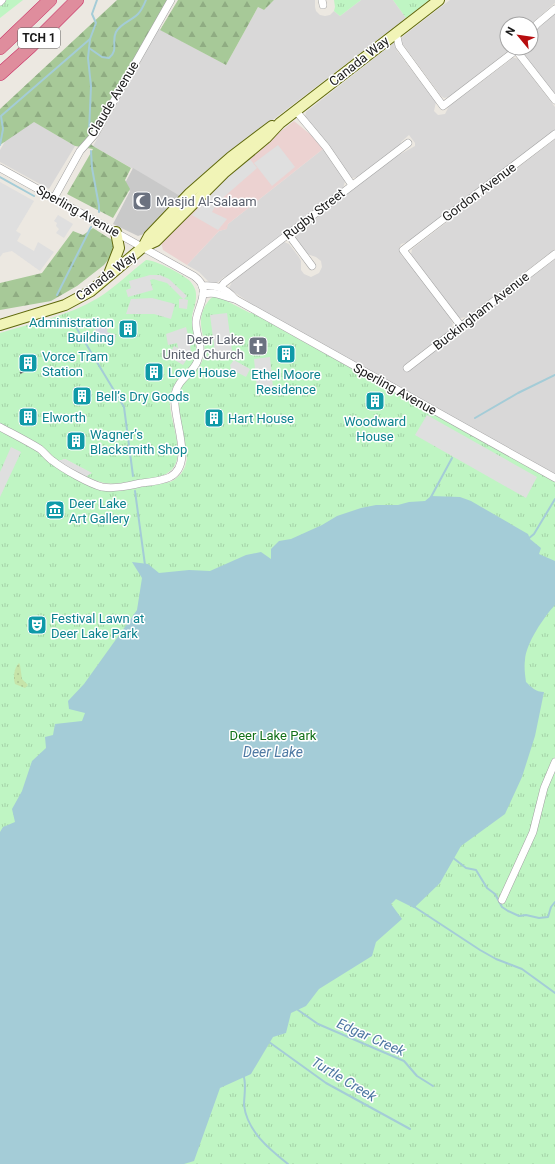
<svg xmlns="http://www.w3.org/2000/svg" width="555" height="1164" font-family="Roboto,sans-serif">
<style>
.residential{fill:#d9d8d8}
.commercial{fill:#ecd2d1}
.religious{fill:#c9c9c9}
.forest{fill:url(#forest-firs)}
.park{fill:url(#park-tufts)}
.garden{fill:url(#garden-dots)}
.parking{fill:#dfdfdf}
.plaza{fill:#d5d6e1}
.water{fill:#a4ccd7}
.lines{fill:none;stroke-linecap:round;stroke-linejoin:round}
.stream{stroke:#a4ccd7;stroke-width:2}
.street-casing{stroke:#a2a2a2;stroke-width:8}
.secondary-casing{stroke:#5f680c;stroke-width:12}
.highway-casing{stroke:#c92f65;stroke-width:14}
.street{stroke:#fff;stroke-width:7}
.secondary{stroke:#f1f4b7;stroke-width:10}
.highway{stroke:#df8d9d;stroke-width:13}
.rail{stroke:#696969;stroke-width:2;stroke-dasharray:8 8;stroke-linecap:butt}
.labels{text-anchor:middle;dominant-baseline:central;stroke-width:3;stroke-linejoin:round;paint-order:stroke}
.shield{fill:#fff;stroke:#5f5f5f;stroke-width:1}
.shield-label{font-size:12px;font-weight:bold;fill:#1b1b1b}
.street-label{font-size:13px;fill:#1b1b1b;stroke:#fff}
.worship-label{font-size:13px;fill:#5b616d;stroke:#fff;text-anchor:start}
.culture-label{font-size:13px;fill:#0d838f;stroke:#fff;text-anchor:start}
.park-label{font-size:13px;fill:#127019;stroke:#fff}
.water-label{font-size:14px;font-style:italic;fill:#4f79a3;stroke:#fff}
</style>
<defs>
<pattern id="forest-firs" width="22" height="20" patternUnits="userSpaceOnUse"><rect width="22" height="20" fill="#a7c998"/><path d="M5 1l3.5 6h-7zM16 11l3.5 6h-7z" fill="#8fac82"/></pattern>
<pattern id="park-tufts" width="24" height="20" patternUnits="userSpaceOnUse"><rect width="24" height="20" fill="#bff5c3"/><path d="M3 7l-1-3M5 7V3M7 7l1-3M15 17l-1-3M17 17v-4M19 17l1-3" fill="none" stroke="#a4d1a7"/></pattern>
<pattern id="garden-dots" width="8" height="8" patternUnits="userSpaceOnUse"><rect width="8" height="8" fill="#c6e4a9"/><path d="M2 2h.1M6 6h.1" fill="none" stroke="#aac391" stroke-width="1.8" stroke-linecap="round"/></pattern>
</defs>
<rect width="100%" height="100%" fill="#ece8e1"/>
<g class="residential">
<path d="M274 0H315V7L316 11 320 15 325 16 330 15 334 11 340 16 361 0H393L406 18 249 138 182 197 93 146 139 65 157 28 226 65 258 7 264 10Z"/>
<path d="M450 0H555V3L531 24H507V48H512L449 97 444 98 441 96 402 43 401 40 402 37Z"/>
<path d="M555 14V94L523 54 522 50 523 48H531V37L538 28Z"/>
<path d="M395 42 397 51 436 102 434 111 438 115 445 114 449 106 513 58H515L518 59 555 107V130L411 241 401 244 399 249 401 255 407 260 450 318 453 324 450 330 407 363 406 365 410 370 555 259V474L256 307 231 290 229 288 232 282 284 242 289 244 299 257 301 261V270L304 274 311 277 319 273 322 267 321 261 316 257 307 254 295 238 298 231 383 164 415 146V143L409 135 401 142 400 145 358 177 352 178 305 117 306 112Z"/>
<path d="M21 114 75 146 49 189 0 162V150Z"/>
<path d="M555 139V249L466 317 460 318 455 314 411 255 412 249Z"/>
<path d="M323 149 345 181 343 189 229 276 224 277 218 282 214 283 209 282 199 272 187 265 219 231 226 229 228 224Z"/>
</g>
<path class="commercial" d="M294 121 311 135 323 149 228 224 227 229 219 231 187 265 163 250 161 242 217 185 248 157Z"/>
<path class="religious" d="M133 168 182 197 144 234 138 236 113 224 130 191 123 187Z"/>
<g class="forest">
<path d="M117 0H169L88 141 93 146 131 168 125 180 130 189 113 218 67 194 93 149 75 146 34 122 0 145V109Z"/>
<path d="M178 0H274L264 10 258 7 226 65 160 30Z"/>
<path d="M93 228 112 240 113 247 111 256 104 265 77 286 51 301 0 310V283L42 273 73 231 83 235Z"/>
</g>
<g class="park">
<path d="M0 0H23L0 18Z"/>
<path d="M334 0H361L340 16 334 11 335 7Z"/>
<path d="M393 0H429L406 18Z"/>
<path d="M146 260C154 259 184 275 190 281 193 285 196 289 196 294 197 304 191 312 192 321 193 332 199 342 197 354 193 372 174 376 170 397 167 420 192 460 166 474 158 478 148 479 139 480 118 484 106 487 86 476L91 473 65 459 58 461 41 445 0 423V333C33 323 68 316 98 298 116 287 130 272 146 260Z"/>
<path d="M213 297H219L250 313H252L555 482V756L543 797 555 769V1164H0V430L108 491H118L170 482 174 480 181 474 185 467 187 459 178 405C178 397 179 390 183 384 191 373 202 369 204 354 207 336 195 325 205 306 208 302 209 299 213 297Z"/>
</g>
<path class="garden" d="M19 663 20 665 22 679 28 685 25 688 15 684C13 677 14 668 19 663Z"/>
<g class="parking">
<path d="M278 145 295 167 272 186 254 163Z"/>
<path d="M249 158 257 168 217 203 212 212 227 219 218 230 192 215 222 183Z"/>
<path d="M0 182 34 201 16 231 21 234 17 241 34 251 38 242 54 252 40 271 12 251 3 253 0 257Z"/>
<path d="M58 215 73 224 64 238 56 233 59 229 56 226 57 223 54 221Z"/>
<path d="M150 275H160L169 279 187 296 184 299 188 300 187 309 179 308V299H183L167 283 153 279 150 280 153 290 128 297 126 290 131 288 129 281Z"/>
<path d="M152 298 175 304 171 319 154 314H126L131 299Z"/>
<path d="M227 313 233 358 216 360 210 315Z"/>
<path d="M186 327 190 343 191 353 183 365 168 356 174 346 178 348 177 343 168 345 166 334Z"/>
<path d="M270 357 273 387 257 389 254 359Z"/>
<path d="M234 360 250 369 246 377 231 369 230 365Z"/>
<path d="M427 415 537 477 526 498 415 435Z"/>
<path d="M11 447 21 452 0 497V472Z"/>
<path d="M65 459 92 473 83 478 54 462Z"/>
</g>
<path class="plaza" d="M100 319 109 323 107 332 116 335 114 343 111 347 107 340 103 338V336L95 330Z"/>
<path class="water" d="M431 496 460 497 471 501 528 534 530 539 541 548 539 554 555 561V605C544 617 526 643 525 660 524 667 525 675 526 682 531 687 536 692 544 692L535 736 522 777 505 814 461 846 440 883 414 908 396 899 391 904 402 919 376 942 372 956 319 989 306 1006 291 1013 286 1033 273 1037 251 1074 220 1088 194 1161 184 1164H0V832L3 827 15 822 12 809 22 791 32 761 46 748 45 737 53 735 55 724 82 721 85 713 69 709 68 701 84 684 137 610 142 578 132 562 148 564 159 573 189 570 210 571 246 555 261 552 271 559V549L279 541 291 539 322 525 337 516 361 508 376 505H398L409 502 425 501Z"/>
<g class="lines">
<g class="stream">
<path d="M89 48 102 57 109 58C119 50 111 42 116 32 121 23 131 21 138 14 142 10 144 5 146 0"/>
<path d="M89 132 91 86 88 58 90 39 96 23 92 14 97 0"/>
<path d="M0 145 3 129 1 116 90 39"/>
<path d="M91 151 92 168 99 206V212"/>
<path d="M0 177 34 196"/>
<path d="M57 295 91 227"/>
<path d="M71 319 124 407 133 476"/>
<path d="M475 418 518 393 555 375"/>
<path d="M135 491 145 565"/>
<path d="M431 497 452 458"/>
<path d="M528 539 534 534 555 499"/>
<path d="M452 857 466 868 476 870 487 888 495 894 502 907 508 911 519 916 526 915 539 918 548 917 551 907 555 902"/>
<path d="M413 906 480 950 496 959 522 969 555 993"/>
<path d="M298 1010 318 1024 404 1061 417 1076 433 1086"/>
<path d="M269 1042 326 1083 410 1129"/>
<path d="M243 1074C247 1084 244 1095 244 1105 247 1131 269 1149 288 1164"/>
</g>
<g class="street-casing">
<g id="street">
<path d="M322 0 323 5"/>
<path d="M0 2 2 0"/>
<path d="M531 31 537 24 555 9"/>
<path d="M396 32 399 46 443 106 511 54 518 48"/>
<path d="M516 50 555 100"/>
<path d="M296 111 326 147 352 185"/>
<path d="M0 168 194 276C198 279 202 283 203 288 205 299 197 310 196 321 195 336 205 345 197 362 192 374 178 379 175 394 171 417 196 463 170 477 162 481 150 482 141 483 128 486 115 489 102 487 90 484 63 469 53 461 48 458 45 453 40 449 27 441 13 434 0 427"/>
<path d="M54 198 80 151 95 134 171 0"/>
<path d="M289 235 312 266"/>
<path d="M202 286C217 285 226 288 235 299"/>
<path d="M221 287 224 283 408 143"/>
<path d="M203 294C219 291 221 297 235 299L555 478"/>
<path d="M461 326 403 250 555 134"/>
<path d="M407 368 555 254"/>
<path d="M502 900 533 832 544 788 555 762"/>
</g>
</g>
<g class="secondary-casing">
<g id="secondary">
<path d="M143 247 149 236 190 193 231 157 272 126"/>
<path d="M109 274 119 248 116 232"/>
<path d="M0 325 65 305 91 291 143 247 156 241 224 173 266 138 280 123 439 0"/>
</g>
</g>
<g class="highway-casing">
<g id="highway">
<path d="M0 48 50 0"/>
<path d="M0 74 30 47 77 0"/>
</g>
</g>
<use href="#street" class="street"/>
<use href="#secondary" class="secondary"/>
<use href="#highway" class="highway"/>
<path class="rail" d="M20 373 37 365"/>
</g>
<defs>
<g id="mosque-square" transform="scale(1)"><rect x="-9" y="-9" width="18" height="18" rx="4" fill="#6b7280" stroke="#fff"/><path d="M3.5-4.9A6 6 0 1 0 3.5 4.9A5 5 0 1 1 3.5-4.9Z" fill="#fff"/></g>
<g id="building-square" transform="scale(1)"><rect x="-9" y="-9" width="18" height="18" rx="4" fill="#0f9aa8" stroke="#fff"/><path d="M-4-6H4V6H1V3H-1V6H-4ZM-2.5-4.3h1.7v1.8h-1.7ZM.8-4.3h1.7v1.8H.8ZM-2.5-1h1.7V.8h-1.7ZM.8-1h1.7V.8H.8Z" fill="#fff"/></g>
<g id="church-square" transform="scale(1)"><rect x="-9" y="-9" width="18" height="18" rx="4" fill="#6b7280" stroke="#fff"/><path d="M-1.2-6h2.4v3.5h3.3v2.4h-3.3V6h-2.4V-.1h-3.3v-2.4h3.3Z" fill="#fff"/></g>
<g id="museum-square" transform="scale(1)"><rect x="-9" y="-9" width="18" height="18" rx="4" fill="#0f9aa8" stroke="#fff"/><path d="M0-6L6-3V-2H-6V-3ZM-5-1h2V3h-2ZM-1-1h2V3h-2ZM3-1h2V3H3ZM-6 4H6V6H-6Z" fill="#fff"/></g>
<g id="theatre-square" transform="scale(1)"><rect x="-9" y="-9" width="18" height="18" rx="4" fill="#0f9aa8" stroke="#fff"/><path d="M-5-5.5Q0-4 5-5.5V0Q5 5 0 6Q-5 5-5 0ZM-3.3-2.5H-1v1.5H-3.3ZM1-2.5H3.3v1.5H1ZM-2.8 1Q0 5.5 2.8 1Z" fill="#fff"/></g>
</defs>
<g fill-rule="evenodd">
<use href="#mosque-square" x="142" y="201"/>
<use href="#building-square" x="128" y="329"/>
<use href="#church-square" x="258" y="346"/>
<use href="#building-square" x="286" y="354"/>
<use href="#building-square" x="28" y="363"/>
<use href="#building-square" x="154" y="372"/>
<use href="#building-square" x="82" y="396"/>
<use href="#building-square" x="375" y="401"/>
<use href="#building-square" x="28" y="417"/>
<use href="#building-square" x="214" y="418"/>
<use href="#building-square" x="76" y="441"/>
<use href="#museum-square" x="55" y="510"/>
<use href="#theatre-square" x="37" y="625"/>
</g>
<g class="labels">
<rect class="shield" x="18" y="28" width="42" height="20" rx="3"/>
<g class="shield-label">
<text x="39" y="38">TCH 1</text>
</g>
<g class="street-label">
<text transform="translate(359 61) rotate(-38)">Canada Way</text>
<text transform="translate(113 99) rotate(-59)">Claude Avenue</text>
<text transform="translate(479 192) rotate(-37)">Gordon Avenue</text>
<text transform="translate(78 211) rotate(29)">Sperling Avenue</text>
<text transform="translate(314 214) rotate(-38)">Rugby Street</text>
<text transform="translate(106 276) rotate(-37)">Canada Way</text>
<text transform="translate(481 311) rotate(-38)">Buckingham Avenue</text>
<text transform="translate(395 389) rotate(29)">Sperling Avenue</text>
</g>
<g class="worship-label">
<text x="156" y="201">Masjid Al-Salaam</text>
<text x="244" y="339" text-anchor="end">Deer Lake<tspan x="244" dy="15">United Church</tspan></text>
</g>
<g class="culture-label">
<text x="114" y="322" text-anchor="end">Administration<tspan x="114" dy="15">Building</tspan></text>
<text x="42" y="356">Vorce Tram<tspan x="42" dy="15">Station</tspan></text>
<text x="168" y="372">Love House</text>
<text x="286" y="374" text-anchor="middle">Ethel Moore<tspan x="286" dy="15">Residence</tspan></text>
<text x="96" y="396">Bell’s Dry Goods</text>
<text x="42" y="417">Elworth</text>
<text x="228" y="418">Hart House</text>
<text x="375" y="421" text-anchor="middle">Woodward<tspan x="375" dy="15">House</tspan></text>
<text x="90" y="434">Wagner’s<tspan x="90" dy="15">Blacksmith Shop</tspan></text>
<text x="69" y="503">Deer Lake<tspan x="69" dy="15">Art Gallery</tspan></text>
<text x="51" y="618">Festival Lawn at<tspan x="51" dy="15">Deer Lake Park</tspan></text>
</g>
<g class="park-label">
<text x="273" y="735">Deer Lake Park</text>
</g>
<g class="water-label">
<text x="273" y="752">Deer Lake</text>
<text transform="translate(371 1037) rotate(24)">Edgar Creek</text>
<text transform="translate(344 1079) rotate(31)">Turtle Creek</text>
</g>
</g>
<g transform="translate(519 36) rotate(299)"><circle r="19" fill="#ffffff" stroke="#a4a4a4"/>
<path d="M0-3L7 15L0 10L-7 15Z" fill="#b80d0f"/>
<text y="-6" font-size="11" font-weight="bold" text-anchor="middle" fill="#1b1b1b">N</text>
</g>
</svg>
